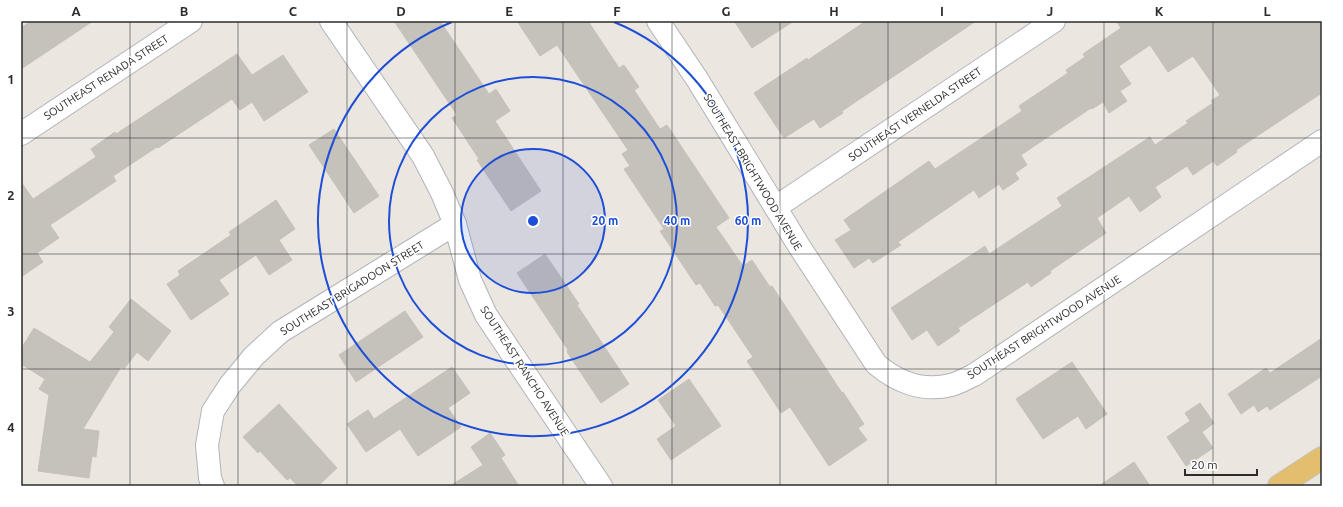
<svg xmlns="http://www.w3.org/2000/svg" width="1343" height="507" font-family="Ubuntu,sans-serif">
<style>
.building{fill:#c5c1bb;stroke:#c8c1ba}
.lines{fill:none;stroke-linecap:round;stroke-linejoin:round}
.minor-casing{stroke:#b0b3bb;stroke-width:24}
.major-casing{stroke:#c4c4c4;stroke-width:24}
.minor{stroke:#fff;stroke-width:22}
.major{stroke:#e3be6e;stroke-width:22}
.grid{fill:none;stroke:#2c2c2c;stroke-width:1;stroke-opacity:0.55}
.ring{fill:none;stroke:#1d4ed8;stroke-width:2}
.labels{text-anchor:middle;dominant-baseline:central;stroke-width:3;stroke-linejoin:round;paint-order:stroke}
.street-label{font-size:11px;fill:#2c2c2c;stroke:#fff}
.centre{fill:#1d4ed8;stroke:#fff;stroke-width:2}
.ring-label{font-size:12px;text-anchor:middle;font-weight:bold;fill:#1d4ed8;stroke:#fff;stroke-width:3;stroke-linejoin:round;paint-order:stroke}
.neatline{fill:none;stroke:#2c2c2c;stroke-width:1.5}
.grid-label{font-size:13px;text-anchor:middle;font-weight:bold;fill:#2c2c2c}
</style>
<rect width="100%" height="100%" fill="#ece6e0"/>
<g class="building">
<path d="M31 21H93L21 69V28Z"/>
<path d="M394 21H440L489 94 496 89 510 111 495 121 541 191 511 211 477 160 479 159 452 118 457 115Z"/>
<path d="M517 21H588L619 68 624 65 639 87 634 90 660 129 667 125 729 218 716 227 743 266 752 260 770 287 772 286 842 393 843 392 864 424 858 428 867 440 829 466 790 407 781 413 747 361 753 357 718 305 715 306 700 283 696 285 660 231 664 229 624 169 630 166 622 154 628 150 557 45 540 56Z"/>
<path d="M734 21H794L752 48Z"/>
<path d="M866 21H976L842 111 843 113 820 128 814 119 784 138 754 93 807 58 808 60Z"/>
<path d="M1116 21H1322V93L1236 150 1237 152 1217 166 1213 161 1193 175 1187 166 1155 187 1161 197 1140 212 1129 196 1097 218 1106 233 1050 271 1051 273 1031 287 1028 282 958 328 960 331 938 346 927 330 912 340 891 308 985 246 989 254 1062 206 1057 198 1150 137 1155 145 1188 123 1186 121 1213 103 1211 101 1220 95 1193 56 1168 72 1150 45 1119 66 1131 84 1120 91 1127 101 1109 113 1103 102 1092 109 1091 108 1021 155 1027 165 1015 173 1019 179 1003 190 999 184 979 198 974 190 898 242 901 245 873 263 869 258 854 268 835 240 851 230 844 220 929 161 935 169 1022 111 1019 106 1068 73 1066 70 1085 57 1083 54 1121 28Z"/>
<path d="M237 54 252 75 283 55 308 92 264 121 252 102 240 110 232 99 158 148 157 147 113 176 116 181 50 225 59 238 37 253 43 262 21 277V182L33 199 96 157 91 149 115 132 116 134Z"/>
<path d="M334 129 379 196 354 213 309 145Z"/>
<path d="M276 200 295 229 279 240 292 260 269 275 256 255 219 280 229 294 191 320 167 284 180 275 178 271 231 235 229 232Z"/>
<path d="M545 254 579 304 577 305 629 384 601 403 567 352 568 350 517 273Z"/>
<path d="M131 299 171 331 148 361 137 352 124 369 121 367 83 429 99 431 96 457 92 456 89 478 38 471 49 395 39 389 45 379 21 364V349L34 328 90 362 114 332 109 327Z"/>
<path d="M405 311 423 337 356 382 339 355Z"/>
<path d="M1322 338V376L1270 410 1267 406 1258 412 1254 405 1241 414 1228 394 1266 368 1270 373Z"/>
<path d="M1072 362 1107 414 1086 429 1078 416 1043 439 1016 399Z"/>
<path d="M452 367 470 393 448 408 461 427 418 456 400 429 366 452 347 424 368 410 374 419Z"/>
<path d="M689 379 721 426 671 460 657 439 676 426 658 400Z"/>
<path d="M1200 403 1214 423 1202 432 1213 448 1186 466 1167 437 1190 421 1185 413Z"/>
<path d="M279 404 337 468 318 486H298L290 478 287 480 260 451 258 453 243 437Z"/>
<path d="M490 433 505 455 501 458 519 486H450L483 465 471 447Z"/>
<path d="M1134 462 1150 486H1099Z"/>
</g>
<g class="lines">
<g class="minor-casing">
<g id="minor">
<path d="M331 21 423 156 442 193 455 224 470 280 486 315 601 486"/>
<path d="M658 21 697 79 799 246 876 364C897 382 923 392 951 385 959 383 967 378 974 375L1322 141"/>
<path d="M21 134 191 21"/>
<path d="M776 207 1054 21"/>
<path d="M213 486 210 478 207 445 213 411 230 385 254 356 280 332 455 224"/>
</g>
</g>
<g class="major-casing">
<path id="major" d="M1279 486 1322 458"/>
</g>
<use href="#minor" class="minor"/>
<use href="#major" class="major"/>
</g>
<path class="grid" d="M130 21V486M238 21V486M347 21V486M455 21V486M563 21V486M672 21V486M780 21V486M888 21V486M996 21V486M1104 21V486M1213 21V486M21 138H1322M21 254H1322M21 369H1322"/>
<circle cx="533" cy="221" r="72" fill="#1d4ed8" fill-opacity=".12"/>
<g class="ring">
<circle cx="533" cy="221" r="72"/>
<circle cx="533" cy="221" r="144"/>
<path d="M614 22A215 215 0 1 1 452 22"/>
</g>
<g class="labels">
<g class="street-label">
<text transform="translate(106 77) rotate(-33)">SOUTHEAST RENADA STREET</text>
<text transform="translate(915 114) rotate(-34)">SOUTHEAST VERNELDA STREET</text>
<text transform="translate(753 172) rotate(59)">SOUTHEAST BRIGHTWOOD AVENUE</text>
<text transform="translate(352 288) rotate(-32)">SOUTHEAST BRIGADOON STREET</text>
<text transform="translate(1044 327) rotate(-33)">SOUTHEAST BRIGHTWOOD AVENUE</text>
<text transform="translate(525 371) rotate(57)">SOUTHEAST RANCHO AVENUE</text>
</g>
</g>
<circle cx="533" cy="221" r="6" class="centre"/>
<g class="ring-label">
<text x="605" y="225">20 m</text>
<text x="677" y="225">40 m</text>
<text x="748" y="225">60 m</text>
</g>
<rect width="1343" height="507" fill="none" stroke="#ffffff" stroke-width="44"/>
<path d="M1185 469v6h72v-6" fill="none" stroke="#2c2c2c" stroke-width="2"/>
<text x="1191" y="469" font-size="12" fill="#2c2c2c" stroke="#ffffff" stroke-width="3" paint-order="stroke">20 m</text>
<rect x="22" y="22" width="1299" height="463" class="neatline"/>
<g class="grid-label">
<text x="76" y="16">A</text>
<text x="184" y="16">B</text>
<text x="293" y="16">C</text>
<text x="401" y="16">D</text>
<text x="509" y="16">E</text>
<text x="617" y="16">F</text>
<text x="726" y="16">G</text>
<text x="834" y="16">H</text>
<text x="942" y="16">I</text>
<text x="1050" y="16">J</text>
<text x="1159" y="16">K</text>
<text x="1267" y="16">L</text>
<text x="11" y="84">1</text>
<text x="11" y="200">2</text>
<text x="11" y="316">3</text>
<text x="11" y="432">4</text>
</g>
</svg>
